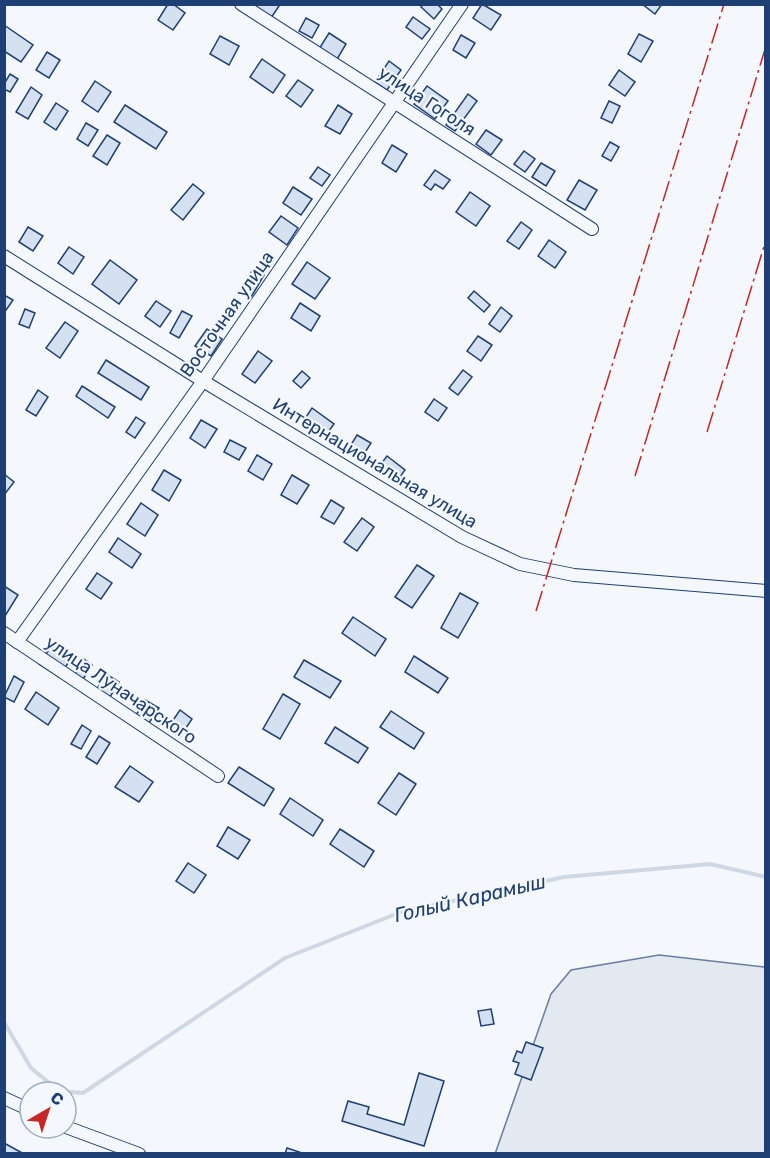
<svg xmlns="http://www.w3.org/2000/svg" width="770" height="1158" font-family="Rubik,sans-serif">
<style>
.green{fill:#e3e9f0;stroke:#687fa3;stroke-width:1.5}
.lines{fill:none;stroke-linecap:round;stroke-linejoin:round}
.stream{stroke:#cfd7e4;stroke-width:4}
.building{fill:#d5e0f0;stroke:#1d3f73;stroke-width:1.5}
.minor-casing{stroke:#1d3f73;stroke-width:14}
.minor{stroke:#f4f7fb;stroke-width:12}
.power{stroke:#c62828;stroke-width:1.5;stroke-dasharray:21 4.5 3 4.5;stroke-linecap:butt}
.labels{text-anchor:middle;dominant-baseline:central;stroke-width:4.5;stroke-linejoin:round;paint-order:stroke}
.street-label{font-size:18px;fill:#1d3f73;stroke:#f4f7fb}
.water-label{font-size:20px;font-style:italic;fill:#1d3f73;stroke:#f4f7fb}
</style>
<rect width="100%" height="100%" fill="#f4f7fb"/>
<path class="green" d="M659 955 765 967V1153L495 1154 551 994 571 970Z"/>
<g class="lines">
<path class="stream" d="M4 1022 31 1068 59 1091 83 1093 285 958 401 912 564 877 710 864 766 877"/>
</g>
<g class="building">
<path d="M168 4H173L185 13 173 30 158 20Z"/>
<path d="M255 4H277L279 6 271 18 253 6Z"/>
<path d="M423 4H437L442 9 434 19 421 7Z"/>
<path d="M482 4 501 15 491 30 473 18Z"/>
<path d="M642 4H662L655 14Z"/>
<path d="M413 17 430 29 422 39 406 27Z"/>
<path d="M306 18 319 25 312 38 299 31Z"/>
<path d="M4 25 33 45 21 62 4 51Z"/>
<path d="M329 33 346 44 336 61 319 49Z"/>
<path d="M639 34 653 41 641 62 628 54Z"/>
<path d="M461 35 475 43 466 58 453 50Z"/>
<path d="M220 36 239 46 229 65 210 54Z"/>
<path d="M47 52 60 60 49 78 36 70Z"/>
<path d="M262 59 285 75 273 93 250 77Z"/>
<path d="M389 61 401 70 387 90 375 82Z"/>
<path d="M619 70 635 82 625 96 609 85Z"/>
<path d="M10 74 18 79 10 92 4 89V84Z"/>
<path d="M298 80 313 90 301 107 286 96Z"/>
<path d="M95 81 111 92 98 112 82 101Z"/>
<path d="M427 86 448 101 435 119 414 104Z"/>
<path d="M31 87 42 95 28 119 16 112Z"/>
<path d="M468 94 477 101 455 131 446 125Z"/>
<path d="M609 101 620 106 612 123 601 118Z"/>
<path d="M56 103 68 111 56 130 44 122Z"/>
<path d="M125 105 167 132 156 149 114 122Z"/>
<path d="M338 105 352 114 340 134 325 126Z"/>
<path d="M86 123 98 130 88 146 77 139Z"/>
<path d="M486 130 502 140 491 155 476 144Z"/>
<path d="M107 135 120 143 107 165 93 156Z"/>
<path d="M610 142 619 147 611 161 602 156Z"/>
<path d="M392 145 407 154 396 172 382 163Z"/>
<path d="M524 151 535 159 525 172 514 164Z"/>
<path d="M541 163 555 171 546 186 532 177Z"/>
<path d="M318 167 330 175 322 186 310 178Z"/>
<path d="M435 170 450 180 443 189 435 184 431 190 424 185Z"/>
<path d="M579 180 597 190 585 210 567 200Z"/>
<path d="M193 184 204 193 183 220 171 210Z"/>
<path d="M293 187 312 199 301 215 283 203Z"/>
<path d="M470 192 490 206 476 226 456 212Z"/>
<path d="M281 216 298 228 287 245 269 232Z"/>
<path d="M521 222 532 230 519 249 507 241Z"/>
<path d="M28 227 43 236 33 251 19 242Z"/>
<path d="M549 240 566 252 555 268 538 256Z"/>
<path d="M69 247 84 257 73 274 58 263Z"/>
<path d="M110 260 137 280 119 304 92 284Z"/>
<path d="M307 262 330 278 315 299 292 284Z"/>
<path d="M253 269 264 275 250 299 240 293Z"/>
<path d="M474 291 490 305 484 312 468 298Z"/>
<path d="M4 295 13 300 4 313Z"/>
<path d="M156 301 171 311 160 327 145 316Z"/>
<path d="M300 303 320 316 311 331 291 318Z"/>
<path d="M501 307 512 316 500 332 489 324Z"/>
<path d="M25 309 35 313 29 328 19 324Z"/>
<path d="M182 311 192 316 179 338 170 333Z"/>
<path d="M65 322 78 331 60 358 46 348Z"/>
<path d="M207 329 222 339 211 356 195 346Z"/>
<path d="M478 336 492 345 481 361 467 351Z"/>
<path d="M258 351 272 361 255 383 242 374Z"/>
<path d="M106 360 149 387 141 400 98 373Z"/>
<path d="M463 370 472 377 458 395 449 388Z"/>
<path d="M302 371 310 378 301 388 293 381Z"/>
<path d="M82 386 115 407 108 418 76 396Z"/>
<path d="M38 390 48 397 36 416 26 410Z"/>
<path d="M434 399 447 408 438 421 425 412Z"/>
<path d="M312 408 334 424 326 435 304 420Z"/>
<path d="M136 417 145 423 135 438 126 432Z"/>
<path d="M201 420 217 429 205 448 190 438Z"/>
<path d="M357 435 371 443 362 457 349 448Z"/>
<path d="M230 440 246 448 239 460 224 452Z"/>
<path d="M257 455 272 464 263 480 248 471Z"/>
<path d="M387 456 405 470 397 481 378 468Z"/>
<path d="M164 470 181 480 169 501 152 490Z"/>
<path d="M4 474 14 482 4 495Z"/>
<path d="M292 475 309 485 297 504 281 495Z"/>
<path d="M331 500 344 508 334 524 321 517Z"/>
<path d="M141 503 158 515 145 536 127 524Z"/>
<path d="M362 518 374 527 357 551 344 542Z"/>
<path d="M118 538 141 554 132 568 109 552Z"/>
<path d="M417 565 434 576 412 608 395 597Z"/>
<path d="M97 573 112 583 101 599 86 589Z"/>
<path d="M4 586 18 595 5 616H4Z"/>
<path d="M460 593 478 603 458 638 441 628Z"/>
<path d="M353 617 386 639 375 656 342 633Z"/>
<path d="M53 644 72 657 59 677 39 664Z"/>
<path d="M414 656 448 678 438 693 405 672Z"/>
<path d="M84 659 92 665 82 681 74 676Z"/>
<path d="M304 660 341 681 330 698 294 677Z"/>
<path d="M106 674 119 682 110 697 97 689Z"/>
<path d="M14 676 24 682 14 702 4 697Z"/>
<path d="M36 692 59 708 48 725 25 709Z"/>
<path d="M283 694 300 704 280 739 263 729Z"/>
<path d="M145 700 159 708 149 723 136 715Z"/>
<path d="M180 710 192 719 180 737 167 729Z"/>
<path d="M391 711 424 733 414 749 380 727Z"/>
<path d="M82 725 91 731 81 749 71 744Z"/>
<path d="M335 727 368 748 358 763 325 743Z"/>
<path d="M99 736 110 743 97 764 86 757Z"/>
<path d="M130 766 153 782 139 802 115 787Z"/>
<path d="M239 767 274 789 264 806 228 783Z"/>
<path d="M399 773 416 784 396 815 378 803Z"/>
<path d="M290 798 323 820 313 836 280 814Z"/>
<path d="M228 827 250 840 238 859 217 846Z"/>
<path d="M340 829 374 851 364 867 330 844Z"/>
<path d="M188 863 206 875 194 893 176 881Z"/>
<path d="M491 1009 494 1024 481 1026 478 1011Z"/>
<path d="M526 1042 543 1048 531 1080 515 1074 519 1063 513 1061 517 1051 522 1053Z"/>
<path d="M419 1073 444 1081 424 1146 342 1121 348 1101 369 1107 367 1114 404 1125Z"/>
<path d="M4 1143 24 1154H4Z"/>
<path d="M287 1148 305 1154H285Z"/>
</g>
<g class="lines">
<g class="minor-casing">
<g id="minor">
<path d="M241 4 592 229"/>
<path d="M4 256 203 381 462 537 520 564 574 575 766 591"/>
<path d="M4 633 218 776"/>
<path d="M17 642 203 381 462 4"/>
<path d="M4 1098 30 1110"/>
<path d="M66 1127 139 1154"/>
</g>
</g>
<use href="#minor" class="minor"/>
<g class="power">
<path d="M707 432 766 240"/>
<path d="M635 476 766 46"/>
<path d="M536 611 724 4"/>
</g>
</g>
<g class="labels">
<g class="street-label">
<text transform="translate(427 101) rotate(33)">улица Гоголя</text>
<text transform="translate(227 314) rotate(-55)">Восточная улица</text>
<text transform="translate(375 463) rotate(31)">Интернациональная улица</text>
<text transform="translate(121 690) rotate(34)">улица Луначарского</text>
</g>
<g class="water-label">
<text transform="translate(470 898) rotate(-13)">Голый Карамыш</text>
</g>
</g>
<rect width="770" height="1158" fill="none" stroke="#1d3f73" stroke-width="12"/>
<g transform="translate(48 1110) rotate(39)"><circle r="28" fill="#f4f7fb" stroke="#9eadc5" stroke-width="1.5"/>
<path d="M0-4.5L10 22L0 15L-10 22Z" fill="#c62828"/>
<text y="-9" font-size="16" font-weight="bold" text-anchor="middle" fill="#1d3f73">С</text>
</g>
</svg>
